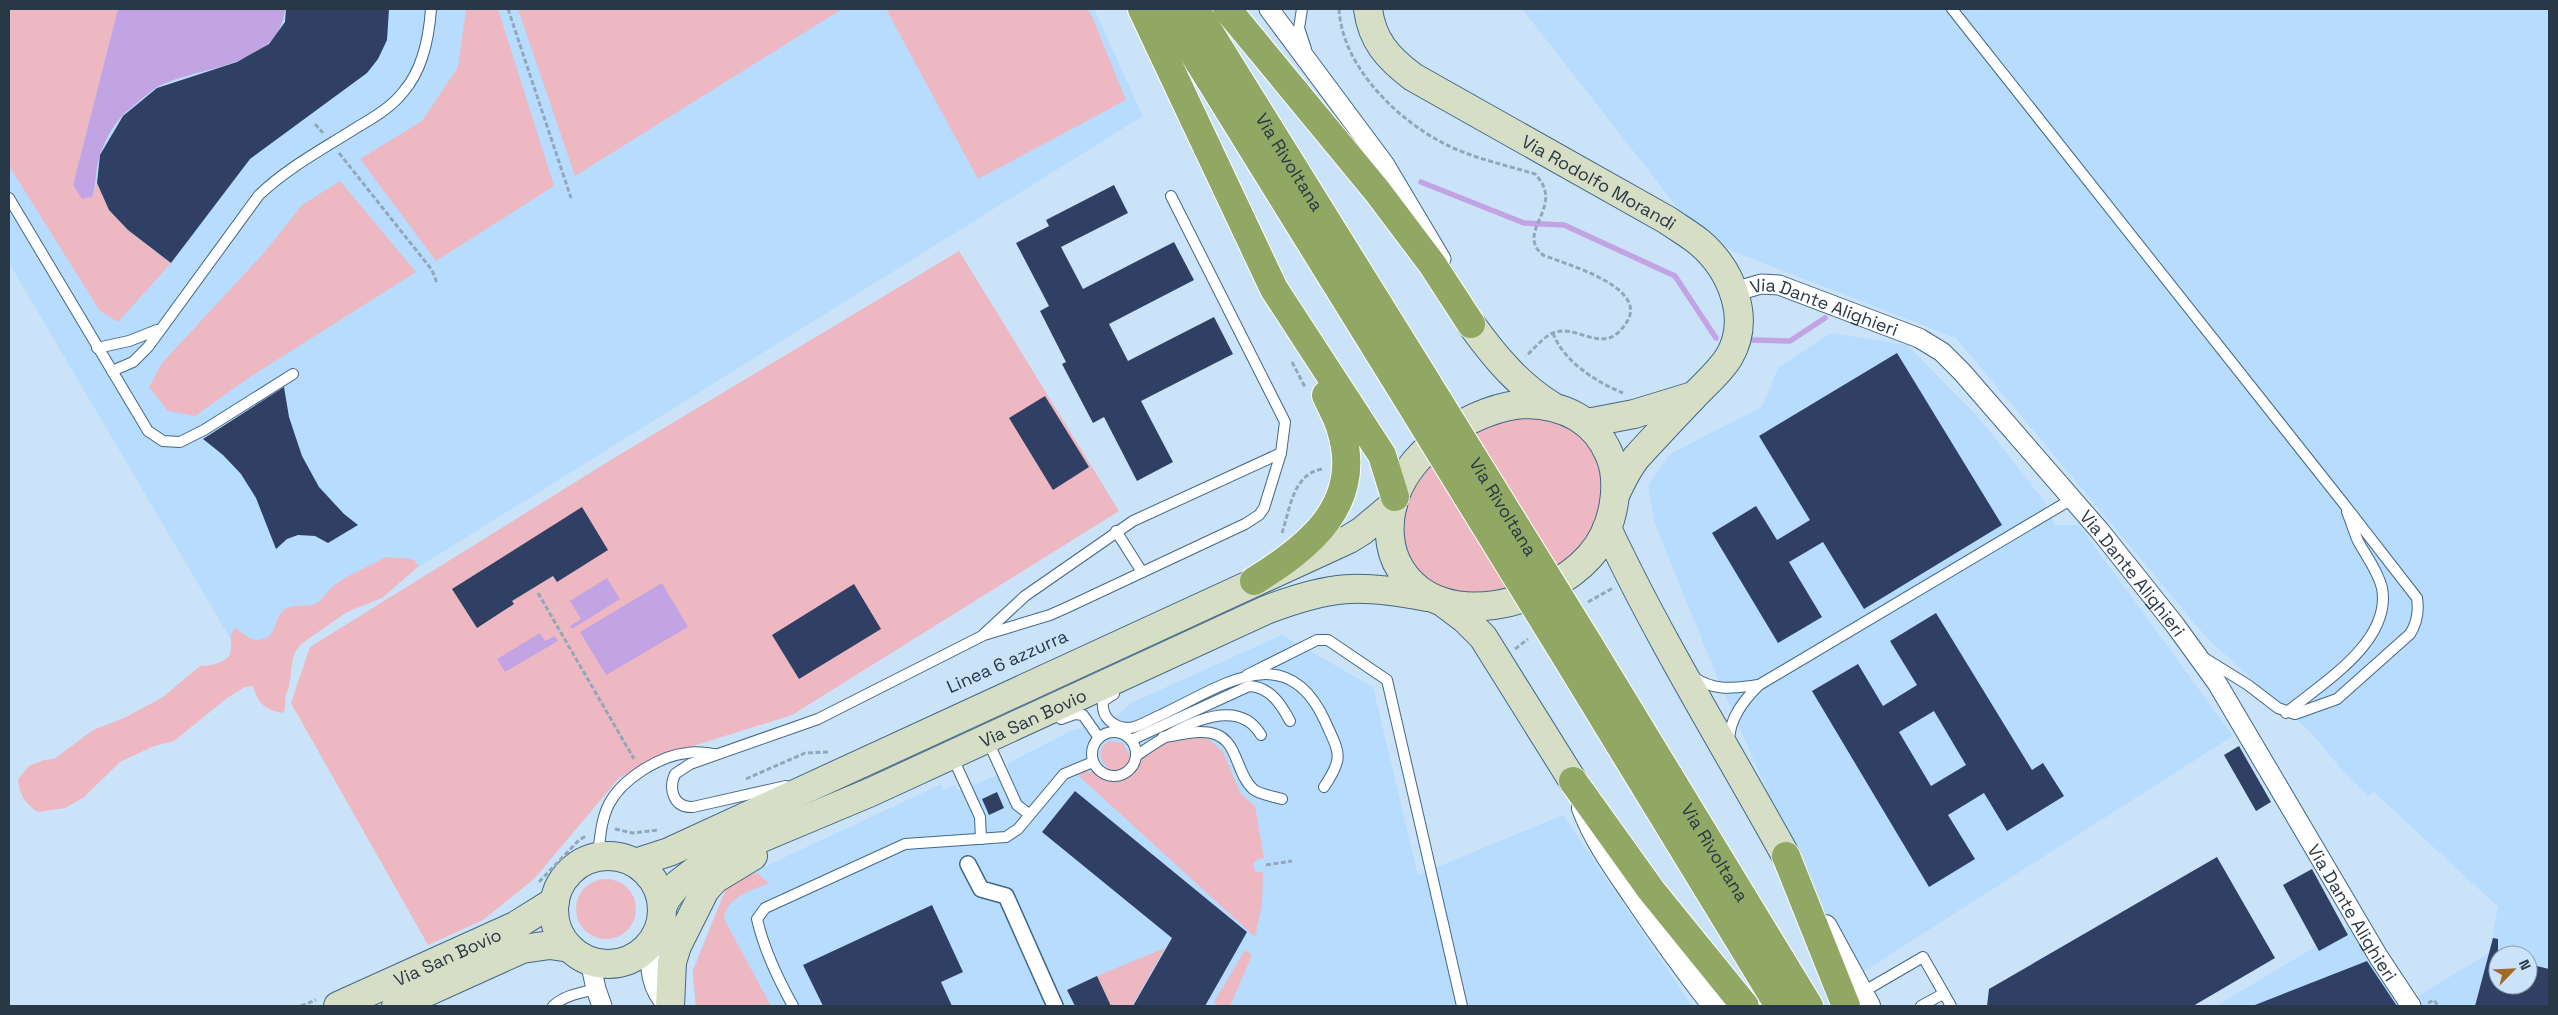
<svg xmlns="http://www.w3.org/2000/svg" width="2558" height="1015" font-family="'Space Grotesk',sans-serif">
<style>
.built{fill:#b7dcfe;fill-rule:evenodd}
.green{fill:#edb8c2}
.water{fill:#c2a4e4}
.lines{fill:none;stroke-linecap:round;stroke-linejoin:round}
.stream{stroke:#c2a4e4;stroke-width:5.5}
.building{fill:#304064;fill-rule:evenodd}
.service-casing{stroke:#426787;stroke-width:12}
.pedestrian-casing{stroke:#426787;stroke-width:18}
.minor-casing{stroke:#426787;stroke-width:21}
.tertiary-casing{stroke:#426787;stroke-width:26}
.secondary-casing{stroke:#426787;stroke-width:30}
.trunk-casing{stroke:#fff;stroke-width:30}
.path{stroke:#92a7ba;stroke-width:3;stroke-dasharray:5 2.5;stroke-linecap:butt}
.service{stroke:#fff;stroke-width:10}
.pedestrian{stroke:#fff;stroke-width:15}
.minor{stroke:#fff;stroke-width:19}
.tertiary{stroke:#fff;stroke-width:24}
.secondary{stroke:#d6dfc5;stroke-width:28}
.trunk{stroke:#90a864;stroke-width:28}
.trunk-bridge-casing{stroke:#fff;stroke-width:30;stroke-linecap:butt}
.trunk-bridge{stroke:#90a864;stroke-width:28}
.labels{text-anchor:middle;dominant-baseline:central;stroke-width:5;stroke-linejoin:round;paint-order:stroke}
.street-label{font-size:18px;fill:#283846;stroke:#cbe3f9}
</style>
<rect width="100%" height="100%" fill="#cbe3f9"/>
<g class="built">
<path d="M9 9H1094L1143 116 250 672 9 263Z"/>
<path d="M1522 9H2549V1006H2216L2350 926 2410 1001 2489 953 2498 907 2374 792 2368 796 2338 765 2313 735 2208 639 1956 338 1732 251 1681 212ZM2498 955H2528V985H2498Z"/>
<path d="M1831 333 1907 345 1980 419 2045 502 2055 525H2079L2233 736 1850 980 1711 662 1654 521 1648 486 1670 454 1762 407 1778 368Z"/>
<path d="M1282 635 1373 687 1418 875 1563 815 1692 1006H695L692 970 728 884 941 784 943 790 955 785 959 791 1009 770 1007 764 1071 731 1117 716 1131 703Z"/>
</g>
<g class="green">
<path d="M9 9H118L73 185 92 197 97 183 109 210 128 230 171 263 118 322 100 311 9 166Z"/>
<path d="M466 9H498L554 186 436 261 360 159 422 121 458 67Z"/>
<path d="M518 9H842L575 176Z"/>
<path d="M886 9H1086L1091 14 1126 100 978 179Z"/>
<path d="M340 181 416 272 250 377 195 416 168 411 149 387 162 363 263 254 302 205Z"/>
<path d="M959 251 1119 511 792 715 655 758 619 778 534 879 483 920 428 945 291 703 310 647 614 458Z"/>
<path d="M1520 418C1549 417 1576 426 1592 451 1600 463 1602 476 1601 491 1600 511 1593 531 1580 546 1542 590 1419 625 1405 542 1395 478 1463 427 1520 418Z"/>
<path d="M386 557 413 559 419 566 382 598 347 612 301 644C289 657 293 670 289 686 289 689 287 691 286 694 284 701 287 705 283 713 265 710 258 704 253 686L245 687 227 698 174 741 154 746 120 762 83 798 65 808 38 812C25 804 19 794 18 779L29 766 44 760 54 759 93 730 124 718 163 697 200 666C209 666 229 663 231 651 232 641 228 637 235 628 242 632 250 641 258 640 278 639 273 619 284 610 294 602 307 609 317 603 324 598 328 589 336 584 351 573 369 567 386 557Z"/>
<path d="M1205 736 1223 752 1241 794 1255 806 1264 858 1258 859 1253 864 1255 871 1263 873 1262 905 1255 937 1079 776 1084 771 1100 773 1108 768C1098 759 1097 747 1110 741L1123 743 1128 753 1163 740Z"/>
<path d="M757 873 769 883C751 891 726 897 724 919L771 1006H696L693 971 728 884 750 874Z"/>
<circle cx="606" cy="909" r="30"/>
<path d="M1165 948 1132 1006H1111L1097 976Z"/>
<path d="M1245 950 1252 955 1230 1006H1217L1214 1002Z"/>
</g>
<g class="water">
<path d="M118 9H285C279 69 198 65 157 87 151 91 127 111 122 116 110 129 100 150 97 167 95 178 96 186 92 197L82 199 73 185Z"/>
<path d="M607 578 620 599 572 629 570 626 581 619 570 601Z"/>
<path d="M662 583 688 627 606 675 580 632Z"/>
<path d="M540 633 545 641 555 636 558 641 505 672 497 659Z"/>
</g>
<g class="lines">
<g class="stream">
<path d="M1421 182 1524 223 1564 225 1675 276 1716 338"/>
<path d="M1753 340 1790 341 1825 318"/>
</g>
</g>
<g class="building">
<path d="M286 9H389L387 40 378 59 367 73 250 159 171 263 128 230 109 210 97 183 100 155 123 116 157 88 237 62 269 44 285 22Z"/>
<path d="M1114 185 1128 213 1061 247 1083 289 1174 242 1194 280 1109 324 1128 361 1214 317 1233 354 1141 401 1173 462 1137 481 1104 417 1093 423 1062 364 1066 362 1040 311 1049 306 1016 243 1049 226 1046 220Z"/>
<path d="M1897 353 2002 525 1864 609 1823 542 1789 562 1822 617 1778 643 1712 533 1756 506 1777 540 1810 520 1759 436Z"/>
<path d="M284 387 289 417 302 456 319 487 344 514 358 525 328 543 315 536 298 535 287 539 276 549 256 498 241 474 223 455 203 439Z"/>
<path d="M1045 396 1089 467 1053 490 1009 418Z"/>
<path d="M582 507 608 550 557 582 553 576 512 601 514 604 477 628 452 589Z"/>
<path d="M854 584 881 629 799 679 772 635Z"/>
<path d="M1936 613 2032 770 2043 763 2064 796 2007 831 1984 793 1948 815 1975 859 1929 887 1812 691 1858 664 1883 706 1917 685 1890 641ZM1934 711 1966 765 1931 786 1899 732Z"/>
<path d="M2239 746 2271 802 2256 811 2224 755Z"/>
<path d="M1075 791 1247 932 1205 1006H1133L1172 938 1042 832Z"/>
<path d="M997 792 1004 808 989 815 982 799Z"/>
<path d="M2217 857 2275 958 2193 1006H1987L1989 989Z"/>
<path d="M2312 869 2348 935 2319 951 2283 885Z"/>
<path d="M932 905 963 972 941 982 952 1006H823L803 965Z"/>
<path d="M2493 938 2498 939V985H2528V964L2549 969V1006H2475Z"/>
<path d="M2367 961 2397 1006H2255V1005Z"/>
<path d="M1097 976 1111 1006H1075L1067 990Z"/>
</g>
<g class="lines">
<g class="service-casing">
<g id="service">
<path d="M1302 9 1299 28 1306 49"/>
<path d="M1952 9 2344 504 2417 598C2419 611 2417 623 2410 634L2337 699 2295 714 2278 708 2248 685 2206 659"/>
<path d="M9 198 148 431 163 441 180 442 204 430 293 374"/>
<path d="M97 348 129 341 157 330"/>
<path d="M112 371 133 362 148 347 259 195C287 168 323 149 356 128 373 118 392 107 404 91 423 69 429 37 431 9"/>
<path d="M1116 531 1142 572"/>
<path d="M984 634 1025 596 1133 521 1281 453"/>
<path d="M1247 675 1317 640H1328L1387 680 1462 1006"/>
<path d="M1693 677C1716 692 1733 688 1759 685"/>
<path d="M1114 694 1103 701C1101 718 1114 728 1130 728 1141 726 1151 719 1161 715 1221 687 1286 636 1325 721 1339 753 1345 756 1324 787"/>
<path d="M2286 713C2322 683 2392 642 2382 588 2378 571 2366 556 2358 541 2354 532 2351 521 2347 512"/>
<path d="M1061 719 1075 714 1083 715 1099 738"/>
<circle cx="1114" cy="754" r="22"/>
<path d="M1163 737C1176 736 1189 731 1202 732 1240 732 1233 771 1253 789 1260 795 1273 796 1282 799"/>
<path d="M1131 740 1249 686C1270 687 1281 704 1290 721"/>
<path d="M1729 742C1729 719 1743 701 1759 685L2072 499"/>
<path d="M992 750 1017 805 1029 814"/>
<path d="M1136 756C1166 735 1234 689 1261 735"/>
<path d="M957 767 980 817 981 839"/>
<path d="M786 786 693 807C674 808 668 790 675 774L690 764 818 719 984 635 1050 615 1068 607 1245 524 1259 515 1264 508 1281 453 1285 422 1171 196"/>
<path d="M598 856C600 838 601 820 609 804 622 779 659 756 687 753 696 751 705 753 714 754"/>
<path d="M1861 993 1923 957 1951 1006"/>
<path d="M553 1006C565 995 580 993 596 989"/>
<path d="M793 1006C778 979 764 950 757 919L765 908 905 844 1006 837 1018 829 1064 774 1093 762"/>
<path d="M1921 1006 1943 994"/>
</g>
</g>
<g class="pedestrian-casing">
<path id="pedestrian" d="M968 864 981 889 1006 896 1055 1006"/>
</g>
<g class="minor-casing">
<g id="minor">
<path d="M1269 9 1385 165 1441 259"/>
<path id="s1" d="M1734 292 1761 284 1779 285 1919 338 1942 352 1962 372 2100 531 2175 625 2217 683 2378 956 2411 1006"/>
<path d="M650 943C650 968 650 988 668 1006"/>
<path d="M590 961 596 989 602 1006"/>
</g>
</g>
<g class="tertiary-casing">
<g id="tertiary">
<path d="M1584 808C1596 840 1615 866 1634 894 1660 933 1686 969 1715 1006"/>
<path d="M1825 927 1868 1006"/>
</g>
</g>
<g class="secondary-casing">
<g id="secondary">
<path id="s2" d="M1368 9C1372 41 1388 58 1413 77L1667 220C1677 227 1689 234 1699 242 1731 269 1752 318 1729 357 1719 373 1705 384 1693 397 1674 417 1654 438 1636 458 1627 469 1621 483 1615 495"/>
<path d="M1471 324C1494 356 1518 385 1552 406"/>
<path d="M1527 404C1563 405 1594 419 1609 454 1615 467 1616 480 1615 494 1613 517 1605 539 1590 556 1547 604 1442 634 1401 570 1387 549 1387 520 1395 497 1411 447 1477 406 1527 404Z"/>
<path d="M1587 423 1634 414 1693 396"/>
<path d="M1607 528C1660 641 1726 747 1786 856"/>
<path d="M1445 604 1465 619 1483 637 1573 781"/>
<circle cx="608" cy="910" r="54"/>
<path d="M635 863 669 852 1349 539 1362 531 1393 505"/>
<path id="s3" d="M662 908 666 899 678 884 709 860 871 792 1266 610C1331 585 1359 584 1427 597"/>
<path id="s4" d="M338 1006 515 926 555 901"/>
<path d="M396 1006 522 949 550 945 570 948"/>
<path d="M670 1006 672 962 677 946 705 890 715 879 753 856"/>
</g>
</g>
<g class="trunk-casing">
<g id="trunk">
<path d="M1142 9 1274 289 1382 455 1395 497"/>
<path d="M1166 9 1406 397"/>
<path id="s5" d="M1195 9 1428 384"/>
<path d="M1227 9 1377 191 1432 264 1471 324"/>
<path d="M1254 581C1309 547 1364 504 1341 430 1338 418 1331 407 1326 395"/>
<path id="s6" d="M1588 643 1809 1006"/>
<path d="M1566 657 1779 1006"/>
<path d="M1573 781 1651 890 1745 1006"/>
<path d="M1786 856 1846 1006"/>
</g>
</g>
<g class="path">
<path d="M508 9 571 198"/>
<path d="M1339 9C1342 66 1396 119 1445 144 1472 158 1506 165 1535 174 1567 207 1514 231 1543 255 1565 264 1646 286 1628 320 1624 327 1618 335 1609 338 1590 343 1571 325 1553 333 1543 337 1534 349 1526 356"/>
<path d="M315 124 323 133"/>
<path d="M339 153 432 270 437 283"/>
<path d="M1553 333C1563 361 1596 382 1623 393"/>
<path d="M1292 362 1305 387"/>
<path d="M1282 533C1290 509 1293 474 1322 469"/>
<path d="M538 593 634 759"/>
<path d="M1588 602 1613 588"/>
<path d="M1515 649 1528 639"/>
<path d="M746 779 805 753 829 752"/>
<path d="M615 829 633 833 658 830"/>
<path d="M1266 865 1292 861"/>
<path d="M539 882 579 840 586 836"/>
<path d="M2428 1003 2434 1000 2438 1006"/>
<path d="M301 1006 316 1000"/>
</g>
<use href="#service" class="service"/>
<use href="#pedestrian" class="pedestrian"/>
<use href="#minor" class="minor"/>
<use href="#tertiary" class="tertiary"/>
<use href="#secondary" class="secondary"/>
<use href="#trunk" class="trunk"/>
<g class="trunk-bridge-casing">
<g id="trunk-bridge">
<path id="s7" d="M1428 384 1588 643"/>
<path d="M1406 397 1566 657"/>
</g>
</g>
<use href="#trunk-bridge" class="trunk-bridge"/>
</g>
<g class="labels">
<g class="street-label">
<text stroke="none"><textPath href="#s5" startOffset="180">Via Rivoltana</textPath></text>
<text stroke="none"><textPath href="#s2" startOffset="298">Via Rodolfo Morandi</textPath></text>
<text stroke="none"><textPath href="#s1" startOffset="95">Via Dante Alighieri</textPath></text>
<text stroke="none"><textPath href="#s7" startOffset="144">Via Rivoltana</textPath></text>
<text stroke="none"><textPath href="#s1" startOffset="515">Via Dante Alighieri</textPath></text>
<text transform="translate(1007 661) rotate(-24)">Linea 6 azzurra</text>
<text stroke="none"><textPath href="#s3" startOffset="422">Via San Bovio</textPath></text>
<text stroke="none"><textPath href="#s6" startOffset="245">Via Rivoltana</textPath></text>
<text stroke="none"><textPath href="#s1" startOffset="920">Via Dante Alighieri</textPath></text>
<text stroke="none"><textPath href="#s4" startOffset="120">Via San Bovio</textPath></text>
</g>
</g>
<rect width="2558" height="1015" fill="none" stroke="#283846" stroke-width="20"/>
<g transform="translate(2513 970) rotate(66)"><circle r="24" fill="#cbe3f9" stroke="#8a9fb1"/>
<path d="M0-4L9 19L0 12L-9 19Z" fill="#a16826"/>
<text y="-8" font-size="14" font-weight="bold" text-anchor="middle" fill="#283846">N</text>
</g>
</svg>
